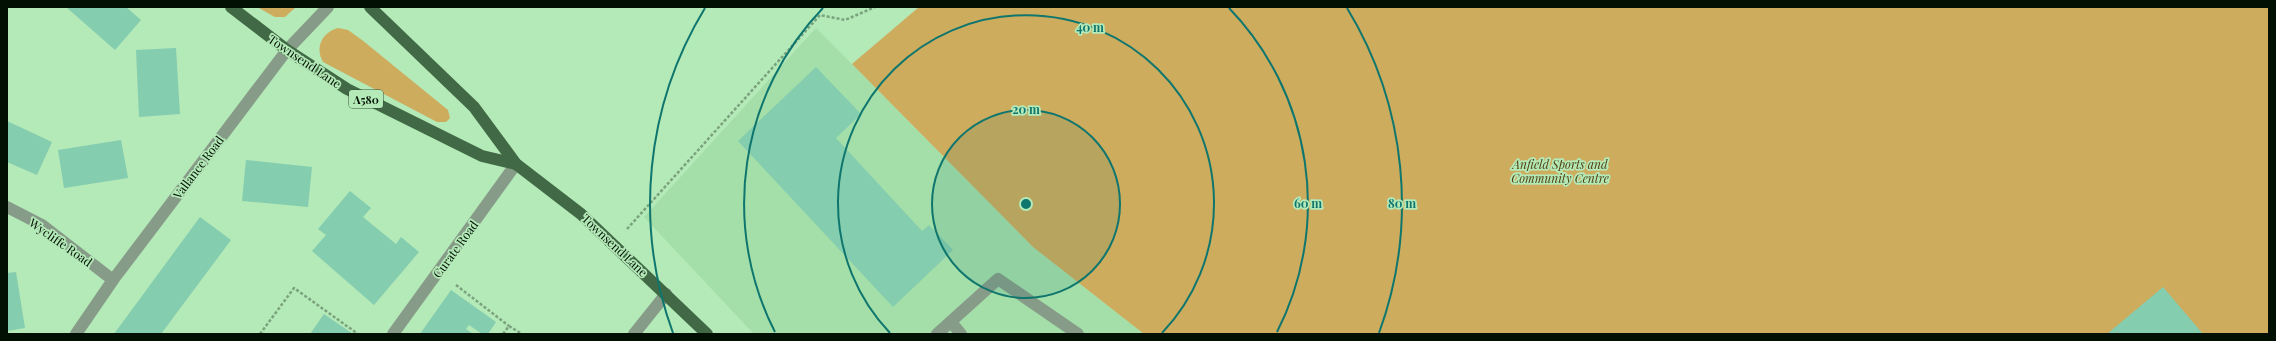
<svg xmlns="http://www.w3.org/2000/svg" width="2276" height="341" font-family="'Playfair Display',serif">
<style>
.built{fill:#a4dea9}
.green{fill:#ceac5e}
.building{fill:#84cdaf}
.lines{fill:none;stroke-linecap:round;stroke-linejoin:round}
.path{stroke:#7aa27d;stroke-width:2.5;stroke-dasharray:3 2;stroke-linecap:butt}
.lane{stroke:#879c88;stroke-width:12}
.street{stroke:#879c88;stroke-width:12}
.primary{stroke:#416945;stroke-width:12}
.ring{fill:none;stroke:#0f766e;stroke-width:2}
.labels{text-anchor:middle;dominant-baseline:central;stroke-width:3.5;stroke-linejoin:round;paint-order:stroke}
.shield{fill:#b4e9b8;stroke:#375139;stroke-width:1}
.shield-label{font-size:11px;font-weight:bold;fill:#011002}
.street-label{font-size:12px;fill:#011002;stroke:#b4e9b8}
.park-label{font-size:12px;font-style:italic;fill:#513e0e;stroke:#b4e9b8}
.centre{fill:#0f766e;stroke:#b4e9b8;stroke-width:2}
.ring-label{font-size:12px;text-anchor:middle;font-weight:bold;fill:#0f766e;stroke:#b4e9b8;stroke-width:3.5;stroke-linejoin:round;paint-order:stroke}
</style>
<rect width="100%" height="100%" fill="#b4e9b8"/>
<path class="built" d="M816 28 1033 247 1144 334H754L644 217Z"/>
<g class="green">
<path d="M257 7H296L285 17H275Z"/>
<path d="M919 7H2269V334H1144L1033 247 852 64Z"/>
<path d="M338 28 348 30 362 40 448 110 450 118 446 122H437L323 62C315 48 321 33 338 28Z"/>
</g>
<g class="building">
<path d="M66 7H126L141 20 115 50Z"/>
<path d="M176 48 180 114 139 117 136 50Z"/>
<path d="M816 67 861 114 836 138 922 231 929 225 953 250 893 307 738 141Z"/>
<path d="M7 121 52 142 37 175 7 162Z"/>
<path d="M121 140 128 178 64 188 58 150Z"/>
<path d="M246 160 312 167 308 207 242 201Z"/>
<path d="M350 191 371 208 363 217 396 244 401 237 419 252 374 305 312 251 326 235 318 229Z"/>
<path d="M200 217 231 240 161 334H114Z"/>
<path d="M16 272 25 328 7 331V273Z"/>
<path d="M2163 287 2203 334H2107Z"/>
<path d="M451 290 496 322 488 334H482L469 325 466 329 473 334H420Z"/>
<path d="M324 314 353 334H310Z"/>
</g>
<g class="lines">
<g class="path">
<path d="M627 229 820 15 845 20 875 7"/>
<path d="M456 285 509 326"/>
<path d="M260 334 294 288 358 334"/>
<path d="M503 334 509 326 522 334"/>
</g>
<g class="lane">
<path d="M951 322 961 334"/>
<path d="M937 334 998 279 1078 334"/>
</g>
<g class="street">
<path d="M7 207 42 225 113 280"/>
<path d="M76 334 113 280 287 50 328 7"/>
<path d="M393 334 516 164"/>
<path d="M634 334 666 294"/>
</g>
<g class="primary">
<path d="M231 7 287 50 347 89 482 156 516 164"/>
<path d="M370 7 474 107 516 164 581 214 707 334"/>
</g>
</g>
<circle cx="1026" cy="204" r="94" fill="#0f766e" fill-opacity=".12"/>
<g class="ring">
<circle cx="1026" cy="204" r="94"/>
<path d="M890 333A188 188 0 1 1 1162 333"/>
<path d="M775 332A282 282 0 0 1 823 8M1229 8A282 282 0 0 1 1277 332"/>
<path d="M673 333A376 376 0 0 1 705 8M1347 8A376 376 0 0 1 1379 333"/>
</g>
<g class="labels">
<rect class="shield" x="349" y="90" width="34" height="18" rx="3"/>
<g class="shield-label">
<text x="366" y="99">A580</text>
</g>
<g class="street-label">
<text transform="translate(305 61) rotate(34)">Townsend Lane</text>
<text transform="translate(198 167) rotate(-53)">Vallance Road</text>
<text transform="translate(61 242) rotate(35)">Wycliffe Road</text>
<text transform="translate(615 245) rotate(43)">Townsend Lane</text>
<text transform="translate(455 249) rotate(-54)">Curate Road</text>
</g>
<g class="park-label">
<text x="1560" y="164">Anfield Sports and<tspan x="1560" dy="14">Community Centre</tspan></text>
</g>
</g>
<circle cx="1026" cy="204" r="6" class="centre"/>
<g class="ring-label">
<text x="1090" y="32">40 m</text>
<text x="1026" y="114">20 m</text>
<text x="1308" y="208">60 m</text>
<text x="1402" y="208">80 m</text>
</g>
<rect width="2276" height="341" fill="none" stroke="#011002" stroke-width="16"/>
</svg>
